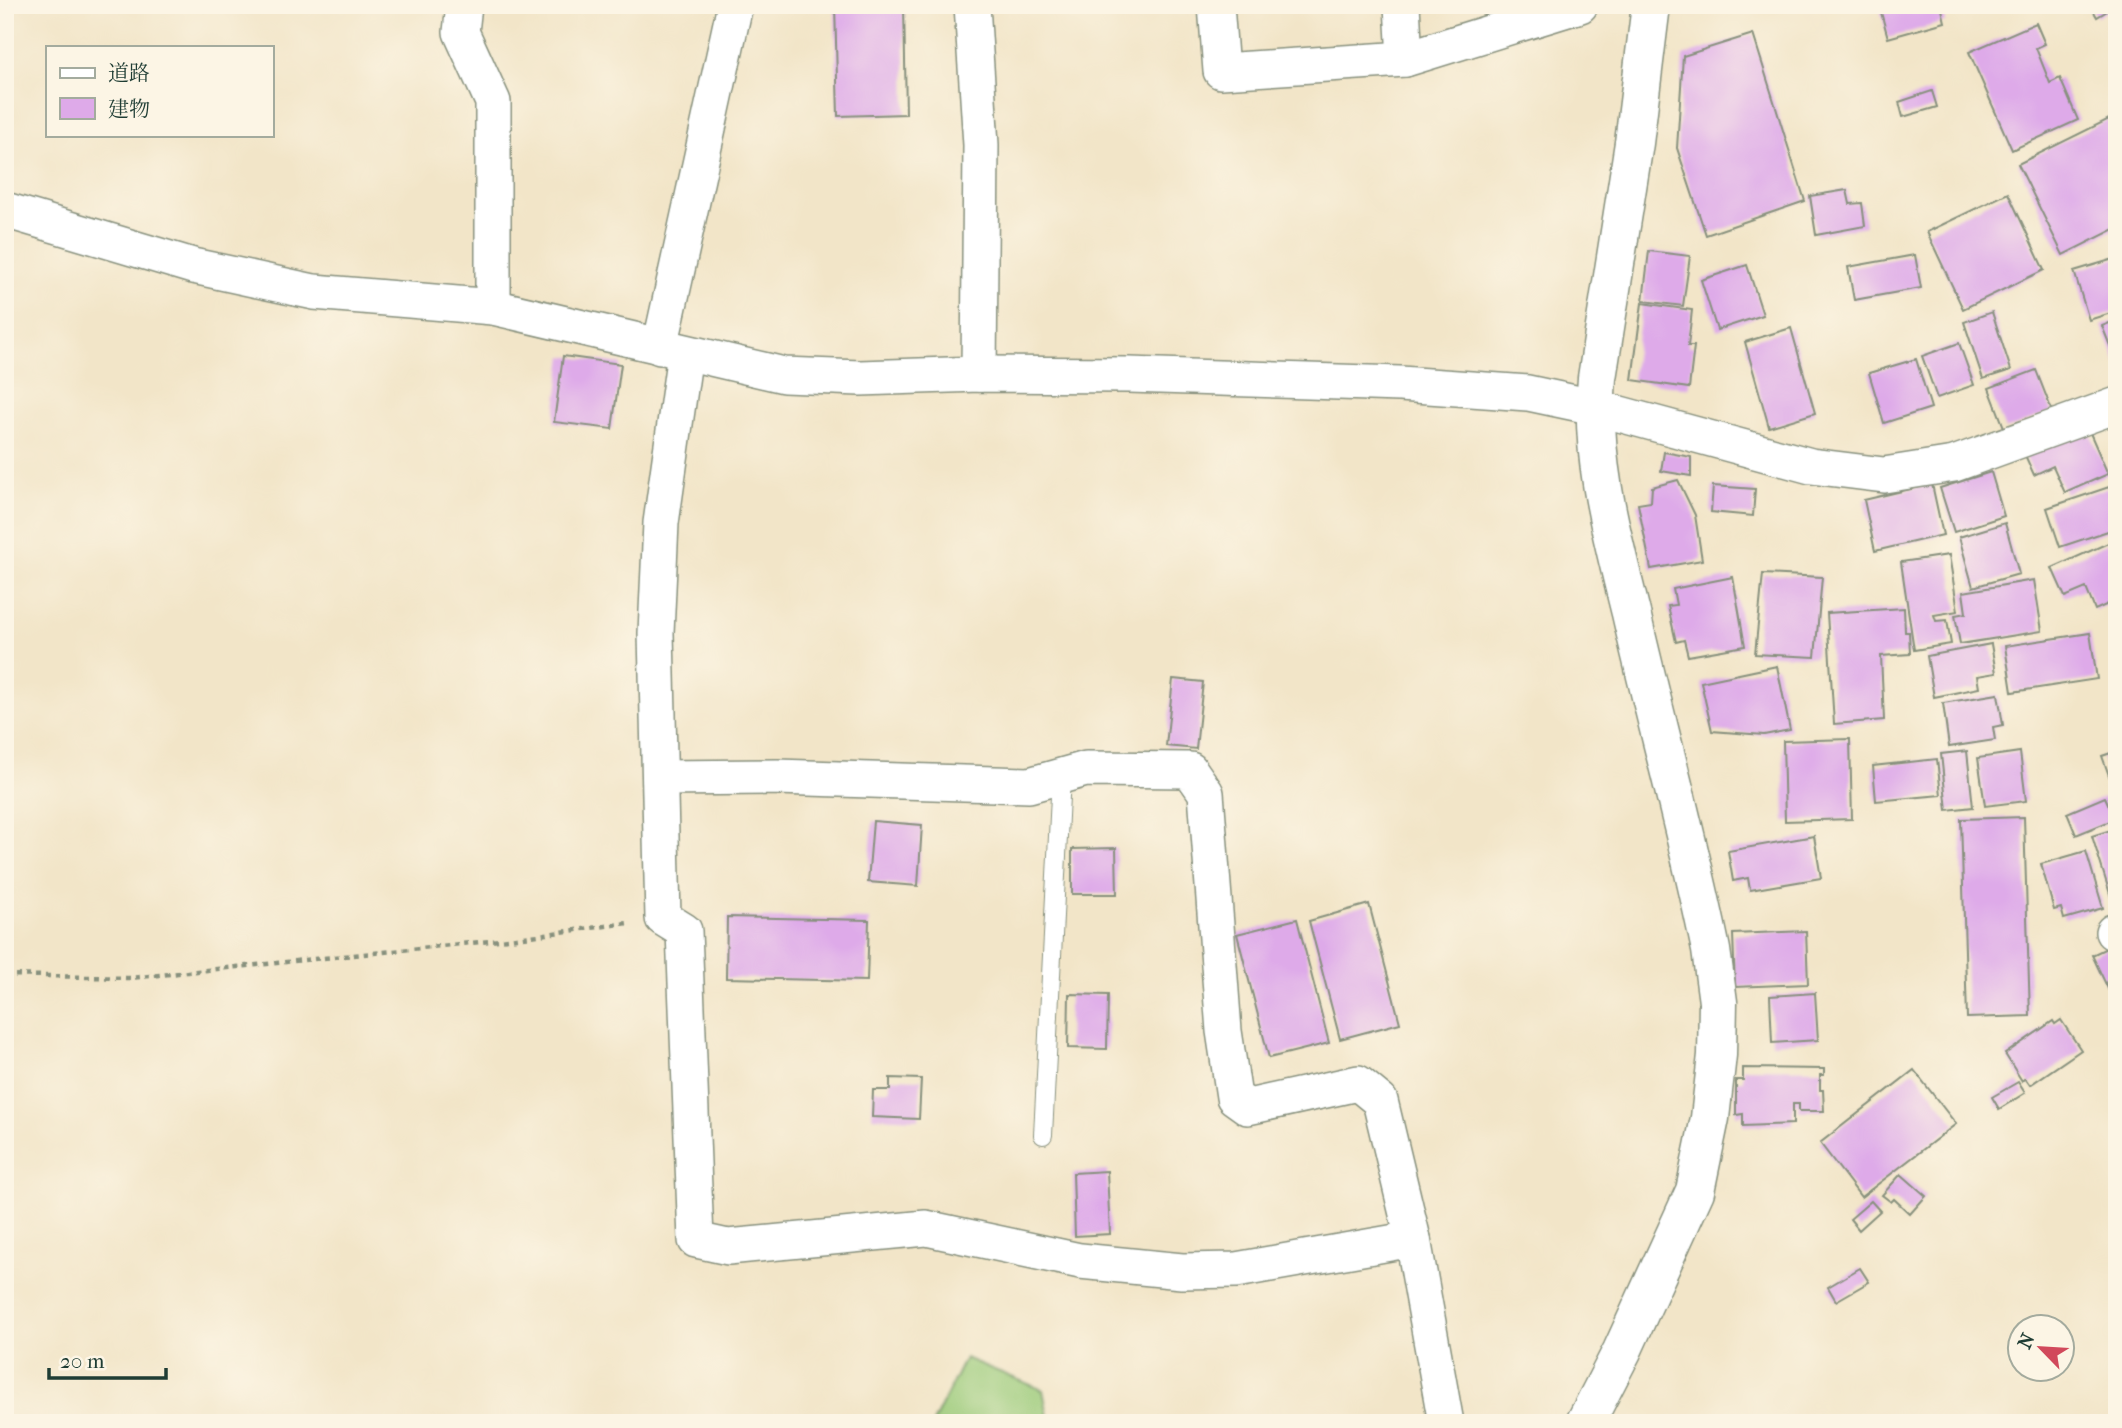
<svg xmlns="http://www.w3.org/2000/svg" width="2122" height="1428" font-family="'IM FELL French Canon','Noto Serif JP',serif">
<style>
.green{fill:#9ccb7a;stroke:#5e8457;stroke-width:2}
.building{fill:#deaae9}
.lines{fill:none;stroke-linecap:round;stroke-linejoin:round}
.lane-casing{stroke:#88917e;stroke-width:20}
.street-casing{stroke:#88917e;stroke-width:38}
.secondary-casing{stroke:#88917e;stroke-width:41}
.path{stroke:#88917e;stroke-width:4.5;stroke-dasharray:5 5;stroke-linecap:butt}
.lane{stroke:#fff;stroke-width:18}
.street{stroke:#fff;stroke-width:35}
.secondary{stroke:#fff;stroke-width:38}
</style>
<rect width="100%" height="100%" fill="#fcf5e5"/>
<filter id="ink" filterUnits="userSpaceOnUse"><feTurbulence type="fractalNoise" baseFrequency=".0143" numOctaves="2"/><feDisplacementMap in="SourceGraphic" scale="14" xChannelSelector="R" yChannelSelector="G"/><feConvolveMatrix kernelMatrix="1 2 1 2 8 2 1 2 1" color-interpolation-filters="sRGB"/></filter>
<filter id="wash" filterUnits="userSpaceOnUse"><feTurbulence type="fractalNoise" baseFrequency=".00686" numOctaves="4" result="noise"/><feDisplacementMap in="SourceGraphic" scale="28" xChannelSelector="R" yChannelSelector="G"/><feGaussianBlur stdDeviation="1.57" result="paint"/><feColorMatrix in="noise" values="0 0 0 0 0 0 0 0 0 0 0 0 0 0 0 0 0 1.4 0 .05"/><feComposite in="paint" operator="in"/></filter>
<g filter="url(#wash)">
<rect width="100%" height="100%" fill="#f2e5c8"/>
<path class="green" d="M965 1358 1043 1390 1049 1421 1056 1423H933Z"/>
<g id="blocks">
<g class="building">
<path d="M835 5H904L906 114 838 116Z"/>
<path d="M1879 5H1941L1945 22 1888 38Z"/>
<path d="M2090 5H2117L2097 17Z"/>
<path d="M2036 23 2045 44 2036 48 2050 83 2060 78 2078 120 2012 150 1969 52Z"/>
<path d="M1753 34 1805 201 1706 235 1677 148 1683 56Z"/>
<path d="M1932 91 1937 107 1903 117 1899 102Z"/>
<path d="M2109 119 2117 135V228L2063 255 2018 164Z"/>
<path d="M1847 190 1850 204 1862 203 1865 226 1816 235 1810 196Z"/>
<path d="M2008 193 2044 270 1963 309 1927 232Z"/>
<path d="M1649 251 1690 256 1683 306 1643 301Z"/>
<path d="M1915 255 1921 288 1854 300 1848 267Z"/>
<path d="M2117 258V311L2089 320 2074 271Z"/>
<path d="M1747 265 1763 315 1717 330 1701 280Z"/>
<path d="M1642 303 1692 310 1688 346H1694L1689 388 1632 380Z"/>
<path d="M1992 312 2011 370 1983 379 1964 322Z"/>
<path d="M2117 320V363L2102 326Z"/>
<path d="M1791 328 1815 413 1769 427 1745 342Z"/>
<path d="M1959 343 1974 385 1937 398 1922 356Z"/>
<path d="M563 356 621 364 612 429 554 422Z"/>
<path d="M1916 359 1931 408 1884 423 1869 373Z"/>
<path d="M2036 370 2052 411 2005 430 1989 388Z"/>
<path d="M2087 426 2108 474 2065 493 2053 466 2034 475 2024 453Z"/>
<path d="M1664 452 1691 457V476L1661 471Z"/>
<path d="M1991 472 2004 516 1954 532 1940 488Z"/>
<path d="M1678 480 1695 515 1702 560 1651 569 1638 504 1651 502 1652 487Z"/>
<path d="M1932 484 1943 535 1875 551 1864 500Z"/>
<path d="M1713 486 1755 489 1753 516 1711 512Z"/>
<path d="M2109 487 2117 510V528L2060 547 2047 508Z"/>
<path d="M2005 523 2019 574 1973 587 1959 537Z"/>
<path d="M2117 539V600L2095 610 2086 588 2065 597 2052 568Z"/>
<path d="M1949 555 1958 611 1934 615 1936 621 1947 620 1951 644 1914 650 1901 562Z"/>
<path d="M1763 574 1822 577 1815 657 1755 654Z"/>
<path d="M1733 577 1745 646 1688 656 1684 640 1676 642 1668 606 1676 605 1673 589Z"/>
<path d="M2034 580 2042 631 1960 644 1955 615 1966 613 1963 592Z"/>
<path d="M1904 608 1905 632H1909L1910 654 1881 656 1884 720 1834 724 1827 613Z"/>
<path d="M2090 633 2097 679 2012 692 2005 646Z"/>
<path d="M1991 644 1996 673 1977 676 1979 688 1934 697 1927 656Z"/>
<path d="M1777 666 1790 730 1764 735 1712 731 1701 682Z"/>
<path d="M1173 679 1203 682 1196 749 1166 746Z"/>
<path d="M1998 694 2003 725 1993 727 1995 740 1949 747 1943 703Z"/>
<path d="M1850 739 1852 819 1785 821 1783 741Z"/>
<path d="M1967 751 1973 807 1947 810 1941 754Z"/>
<path d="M2117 751V795H2116L2102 756Z"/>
<path d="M2020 752 2026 801 1985 806 1978 758Z"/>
<path d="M1937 759 1941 795 1876 801 1873 766Z"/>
<path d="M2105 797 2115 819 2076 835 2067 813Z"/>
<path d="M2024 817 2030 1016 1967 1018 1961 819Z"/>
<path d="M873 821 922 825 918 886 868 882Z"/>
<path d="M2117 828V895L2111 897 2092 836Z"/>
<path d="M1814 836 1821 878 1750 890 1748 878 1733 881 1728 851Z"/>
<path d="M1116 848 1117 894H1072V849Z"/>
<path d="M2086 851 2103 908 2064 919 2061 908 2054 910 2041 864Z"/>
<path d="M1369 904 1400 1023 1340 1039 1309 921Z"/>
<path d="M727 917 869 920 867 981 726 978Z"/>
<path d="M1297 919 1329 1043 1269 1058 1237 934Z"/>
<path d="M1806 931 1808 984 1735 987 1733 934Z"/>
<path d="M2117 943V990L2110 993 2092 955Z"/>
<path d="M1815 993 1818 1040 1772 1043 1770 996Z"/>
<path d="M1069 994 1108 995 1107 1049 1068 1048Z"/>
<path d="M2061 1020 2081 1050 2030 1085 2025 1078 2022 1081 2005 1054 2053 1021 2055 1024Z"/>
<path d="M1743 1068 1824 1069V1075H1820V1090H1823L1824 1111H1799V1104H1793V1124L1743 1126V1114L1736 1115V1080H1743Z"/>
<path d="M1914 1070 1956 1124 1861 1197 1820 1143Z"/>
<path d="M890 1078 921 1079 919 1119 872 1117 873 1090H890Z"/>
<path d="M2018 1082 2025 1093 1999 1109 1992 1097Z"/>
<path d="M1107 1171 1110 1234 1075 1236 1073 1173Z"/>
<path d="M1901 1174 1926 1196 1910 1214 1894 1199 1891 1202 1882 1195Z"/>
<path d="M1871 1201 1880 1211 1859 1230 1850 1219Z"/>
<path d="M1860 1268 1869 1282 1836 1301 1828 1287Z"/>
</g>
</g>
</g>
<g filter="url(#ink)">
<use href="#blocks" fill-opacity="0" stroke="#88917e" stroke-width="2"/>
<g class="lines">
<g class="lane-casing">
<path id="lane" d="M1043 1135 1061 776"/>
</g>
<g class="street-casing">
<g id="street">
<path d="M464 5 461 32 493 102V307"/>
<path d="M972 5 981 145 979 374"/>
<path d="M1216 5 1221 71 1405 59 1580 5"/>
<path d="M1402 5 1405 59"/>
<path d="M5 210 193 266 314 292 493 307 784 375 860 378 979 374 1129 375 1400 384 1528 393 1594 407 1811 466 1884 475 1954 464 2117 405"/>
<path d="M660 347 735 5"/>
<path d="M685 353 661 523 656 633 663 918 684 931 696 1240 728 1247 926 1228 1080 1261 1182 1271 1236 1270 1413 1239"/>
<path d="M660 778 777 777 1029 785 1086 769 1190 770 1206 793 1224 1031 1234 1097 1248 1107 1358 1083 1380 1101 1413 1239 1446 1423"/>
<path d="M2113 932 2117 931"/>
</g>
</g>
<g class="secondary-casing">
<path id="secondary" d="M1585 1423 1622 1351 1695 1191 1710 1118 1717 1055 1718 1002 1711 950C1688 837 1657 726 1631 613 1612 536 1590 458 1597 378L1634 143 1651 5"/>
</g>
<path class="path" d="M5 975 130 978 509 939 628 923"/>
<use href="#lane" class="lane"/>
<use href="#street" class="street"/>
<use href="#secondary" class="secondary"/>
</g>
</g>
<rect width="2122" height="1428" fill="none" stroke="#fcf5e5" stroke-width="28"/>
<rect x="46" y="46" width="228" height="91" fill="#fcf5e5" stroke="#a4ab9e" stroke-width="2"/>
<rect x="60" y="68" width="35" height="10" fill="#ffffff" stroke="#a4ab9e" stroke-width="2"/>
<text x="108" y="80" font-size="21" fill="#1f3d34">道路</text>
<rect x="60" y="98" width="35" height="21" fill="#deaae9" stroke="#a4ab9e" stroke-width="2"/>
<text x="108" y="116" font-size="21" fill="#1f3d34">建物</text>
<g transform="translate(2041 1348) rotate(295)"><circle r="33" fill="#fcf5e5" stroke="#a4ab9e" stroke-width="2"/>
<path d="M0-5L12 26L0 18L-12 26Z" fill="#d1495b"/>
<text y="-10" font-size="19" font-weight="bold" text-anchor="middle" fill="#1f3d34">N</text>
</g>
<path d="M49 1368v10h117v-10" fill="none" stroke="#1f3d34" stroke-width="3.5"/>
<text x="60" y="1368" font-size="21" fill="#1f3d34" stroke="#fcf5e5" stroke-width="5" paint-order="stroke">20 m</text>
</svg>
